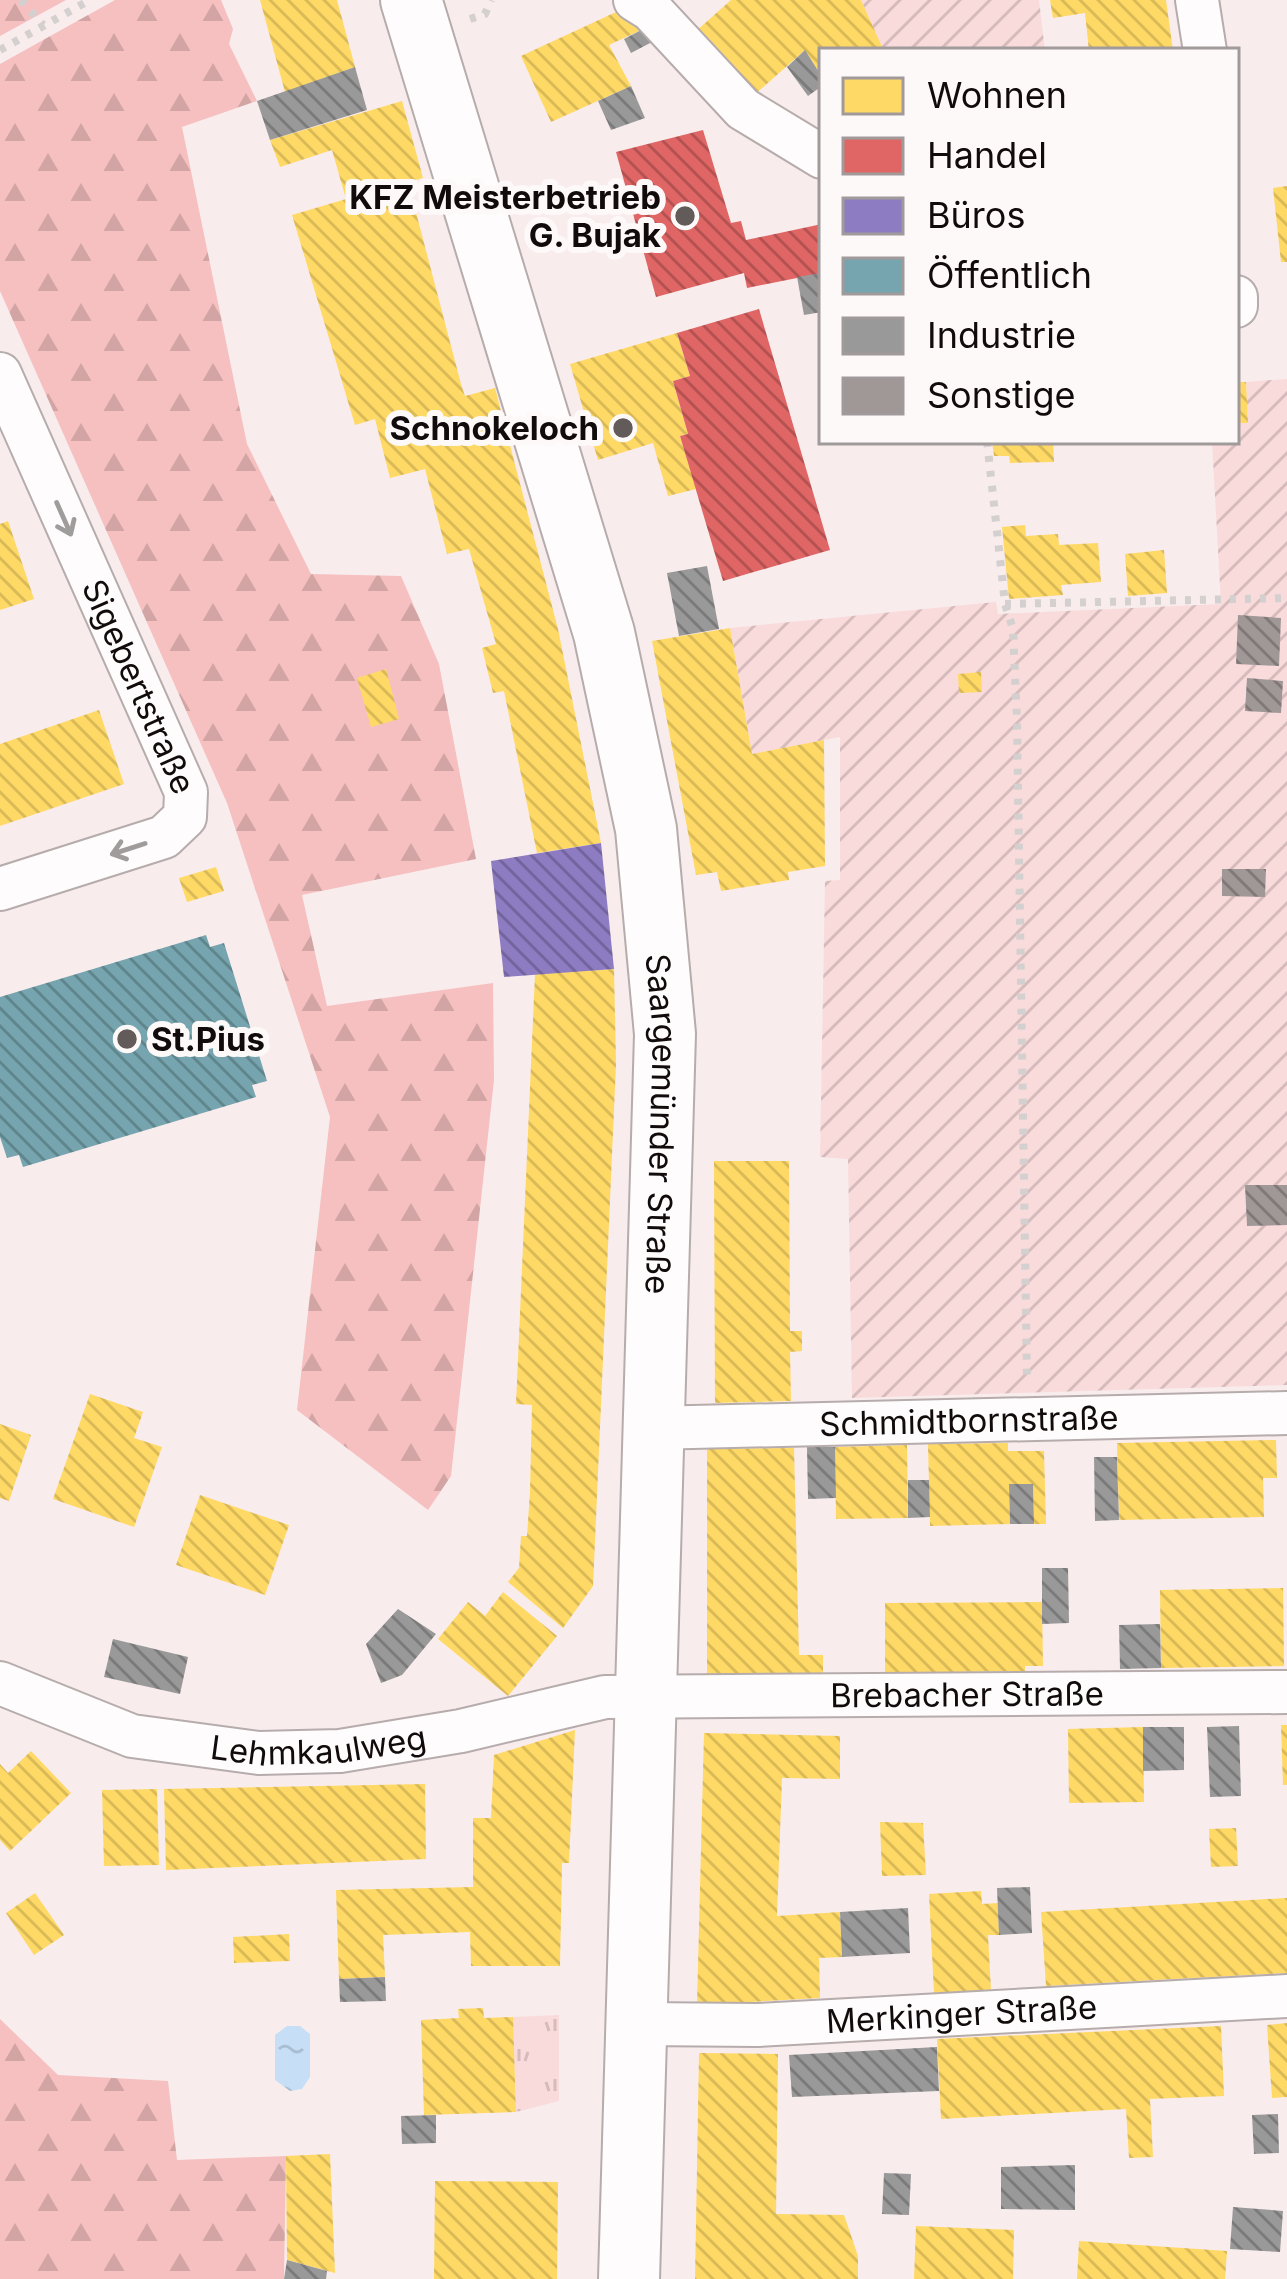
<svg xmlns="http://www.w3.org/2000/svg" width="1287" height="2279" font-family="Inter,sans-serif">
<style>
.grass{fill:url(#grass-tufts)}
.forest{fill:url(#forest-firs)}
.garden{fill:url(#garden-furrows)}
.water{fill:url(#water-ripples)}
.homes{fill:url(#homes-back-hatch)}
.shops{fill:url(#shops-back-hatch)}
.offices{fill:url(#offices-back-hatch)}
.public{fill:url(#public-back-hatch)}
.industry{fill:url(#industry-back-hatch)}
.building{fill:url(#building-back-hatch)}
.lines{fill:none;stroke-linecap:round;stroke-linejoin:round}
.street-casing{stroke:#b6acac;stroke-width:46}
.secondary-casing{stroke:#b6acac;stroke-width:64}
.path{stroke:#d4d0d0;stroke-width:8;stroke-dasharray:6 9;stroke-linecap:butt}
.street{stroke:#fefcfc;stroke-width:42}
.secondary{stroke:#fefcfc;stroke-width:60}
.oneway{stroke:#a09c9c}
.poi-dot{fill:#635a5a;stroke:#fef9f9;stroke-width:4.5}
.labels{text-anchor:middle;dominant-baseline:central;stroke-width:12;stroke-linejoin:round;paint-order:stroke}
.poi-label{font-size:33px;font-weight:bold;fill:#120b0b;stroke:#fef9f9;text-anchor:end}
.street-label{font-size:33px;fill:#120b0b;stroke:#fef9f9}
</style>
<defs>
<pattern id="grass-tufts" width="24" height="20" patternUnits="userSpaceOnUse" patternTransform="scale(3)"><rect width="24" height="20" fill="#fadbdb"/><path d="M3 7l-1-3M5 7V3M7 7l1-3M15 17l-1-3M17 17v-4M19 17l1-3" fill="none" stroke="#d5bbbb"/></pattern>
<pattern id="forest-firs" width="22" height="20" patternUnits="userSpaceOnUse" patternTransform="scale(3)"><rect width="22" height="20" fill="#f6c0c1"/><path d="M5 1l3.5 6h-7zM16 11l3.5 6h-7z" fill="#d2a4a4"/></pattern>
<pattern id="garden-furrows" width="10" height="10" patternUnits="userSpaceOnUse" patternTransform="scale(3)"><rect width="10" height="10" fill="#fadbdb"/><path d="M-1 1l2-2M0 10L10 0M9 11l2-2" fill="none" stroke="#d5bbbb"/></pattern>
<pattern id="water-ripples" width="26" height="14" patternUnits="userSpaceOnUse" patternTransform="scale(3)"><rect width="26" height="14" fill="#c6dff6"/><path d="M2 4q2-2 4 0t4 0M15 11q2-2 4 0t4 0" fill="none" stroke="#a9bed2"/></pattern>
<pattern id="homes-back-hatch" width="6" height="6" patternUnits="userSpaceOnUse" patternTransform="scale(3)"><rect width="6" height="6" fill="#ffd966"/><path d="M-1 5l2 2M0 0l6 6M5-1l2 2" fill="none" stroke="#dab957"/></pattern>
<pattern id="shops-back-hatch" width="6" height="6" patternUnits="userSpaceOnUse" patternTransform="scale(3)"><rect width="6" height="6" fill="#e06666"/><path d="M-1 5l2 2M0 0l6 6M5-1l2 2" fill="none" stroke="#b45252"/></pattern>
<pattern id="offices-back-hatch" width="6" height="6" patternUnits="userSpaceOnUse" patternTransform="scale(3)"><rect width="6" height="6" fill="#8e7cc3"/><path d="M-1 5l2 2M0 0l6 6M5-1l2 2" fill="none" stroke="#73649d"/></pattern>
<pattern id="public-back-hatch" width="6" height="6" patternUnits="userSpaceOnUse" patternTransform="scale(3)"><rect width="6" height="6" fill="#76a5af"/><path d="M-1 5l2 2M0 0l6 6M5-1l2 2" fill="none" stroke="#5f858d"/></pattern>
<pattern id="industry-back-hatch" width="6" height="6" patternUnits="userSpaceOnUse" patternTransform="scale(3)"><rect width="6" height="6" fill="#999"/><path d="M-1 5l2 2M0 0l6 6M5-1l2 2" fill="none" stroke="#7b7b7b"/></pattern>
<pattern id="building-back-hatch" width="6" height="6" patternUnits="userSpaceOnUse" patternTransform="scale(3)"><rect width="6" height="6" fill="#a09797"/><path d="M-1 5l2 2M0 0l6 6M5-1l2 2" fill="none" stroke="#817979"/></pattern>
</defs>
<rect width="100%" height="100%" fill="#f9ecec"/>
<path class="grass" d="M559 2015V2101L516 2112 513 2017Z"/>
<g class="forest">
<path d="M0 0H66L0 36Z"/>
<path d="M115 0H221L233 29 229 44 257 101 182 127 247 444 311 574 401 576 439 664 476 859 302 895 327 1006 493 983 494 1080 451 1476 428 1510 297 1410 330 1117 227 803 0 291V64Z"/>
<path d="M0 2019 58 2075 168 2081 177 2160 286 2156 284 2279H0Z"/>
</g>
<g class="garden">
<path d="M861 0H1039L1045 51H884Z"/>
<path d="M1287 379V1385L852 1398 848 1159 820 1157 825 881 840 880V737L752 754 730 628 996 602 998 614 1221 604 1212 441H1236V423L1248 422 1246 382Z"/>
</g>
<path class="water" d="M287 2026H300L310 2034V2077L302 2089 290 2091 275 2080V2035Z"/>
<g class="homes">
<path d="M260 0H337L355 67 285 92Z"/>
<path d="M731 0H861L884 51H822V77L805 50 752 97 695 32Z"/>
<path d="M1050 0H1166L1173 51H1089L1085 13 1053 18Z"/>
<path d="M629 6 641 30 609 45 631 86 551 122 521 56Z"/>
<path d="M402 101 423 178 408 182 461 384 465 396 495 388 558 629 601 843 537 853 504 691 493 693 482 648 496 644 469 549 447 554 425 469 390 478 375 419 355 425 292 215 346 199 332 150 280 167 270 140Z"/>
<path d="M1287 186V262H1281L1273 188Z"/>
<path d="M677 333 690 376 673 381 688 434 680 436 696 489 668 496 653 443 598 460 570 364Z"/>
<path d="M1236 382H1246L1248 423H1236Z"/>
<path d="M992 441H1053L1054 462 1010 463 1009 456H994Z"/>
<path d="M8 521 34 599 0 610V524Z"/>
<path d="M1025 525 1026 536 1058 534 1059 545 1098 543 1101 582 1061 585 1063 595 1009 599 1002 527Z"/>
<path d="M1164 550 1167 593 1128 596 1125 554Z"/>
<path d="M730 628 752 754 824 740 825 866 788 872 789 880 721 891 717 872 696 875 652 641Z"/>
<path d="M386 669 399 719 371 727 357 678Z"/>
<path d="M981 672 982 692 959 693 958 674Z"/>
<path d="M99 710 124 784 0 826V744Z"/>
<path d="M216 867 224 891 187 902 179 878Z"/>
<path d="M614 969 616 1064 593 1586 563 1628 508 1582 519 1568 521 1536H527L530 1492 532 1405 516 1404 535 974Z"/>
<path d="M714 1161H789L790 1331H802V1351L790 1352 791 1401 715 1403Z"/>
<path d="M90 1394 143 1412 134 1438 162 1447 134 1527 53 1499Z"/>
<path d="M0 1424 31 1435 9 1501 0 1498Z"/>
<path d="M1276 1440 1277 1478H1263L1264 1517 1119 1520 1117 1443Z"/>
<path d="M1008 1443V1451H1044L1046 1524H1034L1033 1484H1009L1010 1524 930 1526 928 1444Z"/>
<path d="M907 1445 908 1518 836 1519 835 1447Z"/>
<path d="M794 1448 799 1655H823V1674H707V1449Z"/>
<path d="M200 1495 289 1525 265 1595 176 1565Z"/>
<path d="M1283 1580 1284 1666 1161 1668 1160 1590 1283 1588Z"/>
<path d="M503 1592 557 1636 508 1696 438 1639 468 1602 485 1616Z"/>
<path d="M1042 1602 1043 1666H1025V1671L885 1673V1603Z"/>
<path d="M1281 1725H1287V1785H1283Z"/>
<path d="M1143 1727 1144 1802 1069 1803 1068 1729Z"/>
<path d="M575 1730 569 1863H562L560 1966H471L470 1932 383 1935 385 1977 339 1979 336 1890 473 1887V1818H491L494 1755Z"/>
<path d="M704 1733 840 1736V1779L782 1778 777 1916 840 1912 842 1957 819 1958 820 1998 697 2005Z"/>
<path d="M31 1751 71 1793 10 1851 0 1840V1764L8 1773Z"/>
<path d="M425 1784 426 1859 166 1870 164 1789Z"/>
<path d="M157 1789 159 1865 104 1866 102 1790Z"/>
<path d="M880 1822 923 1823 926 1875 882 1876Z"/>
<path d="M1236 1828 1238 1866 1211 1867 1209 1829Z"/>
<path d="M981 1891 982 1904 998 1903 999 1935H988L991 1990 934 1993 929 1894Z"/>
<path d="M35 1893 64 1935 34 1955 6 1913Z"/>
<path d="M1287 1898V1973L1046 1986 1041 1912Z"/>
<path d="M289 1934 290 1961 234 1963 233 1937Z"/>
<path d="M483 2008 484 2018 513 2017 516 2112 424 2115 421 2020 459 2018 458 2009Z"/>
<path d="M1287 2023V2097L1272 2098 1267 2025Z"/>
<path d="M1221 2026 1224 2096 1150 2099 1153 2157 1129 2158 1126 2109 941 2119 937 2039Z"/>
<path d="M699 2053 778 2054 776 2214 844 2215 858 2256V2279H695Z"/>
<path d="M330 2154 335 2273 287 2260 286 2156Z"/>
<path d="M435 2181 558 2182 557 2279H434Z"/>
<path d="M916 2226 1014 2230 1013 2279H914Z"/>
<path d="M1079 2241 1227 2251 1225 2279H1077Z"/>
</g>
<g class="shops">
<path d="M703 130 731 223 741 221 746 240 822 224V273L747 288 744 273 656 297 616 152Z"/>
<path d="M759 309 830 550 723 581 680 436 688 434 673 381 690 376 677 333Z"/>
</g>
<path class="offices" d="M601 843 614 969 504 977 491 861Z"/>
<path class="public" d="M206 935 210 947 224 943 267 1081 252 1085 256 1097 23 1167 19 1155 7 1158 0 1137V997Z"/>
<g class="industry">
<path d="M645 28 652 42 631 53 624 39Z"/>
<path d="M805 50 822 77V86L808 96 787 67Z"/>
<path d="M355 67 367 110 270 140 257 101Z"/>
<path d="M631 86 645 118 611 130 598 101Z"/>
<path d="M822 273V312L804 315 797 277Z"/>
<path d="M707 566 719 629 679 636 667 573Z"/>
<path d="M807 1447H835L836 1498 808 1499Z"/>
<path d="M1094 1457H1117L1119 1520 1095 1521Z"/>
<path d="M908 1480H929L930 1517 908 1518Z"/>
<path d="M1009 1484H1033L1034 1524H1010Z"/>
<path d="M1042 1568H1068L1069 1623 1042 1624Z"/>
<path d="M398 1609 436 1634 402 1675 381 1683 366 1644Z"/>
<path d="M1160 1624 1161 1668 1120 1669 1119 1625Z"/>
<path d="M113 1639 188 1657 180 1694 104 1677Z"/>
<path d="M1239 1726 1241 1796 1210 1797 1207 1727Z"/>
<path d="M1143 1727H1184V1770L1143 1771Z"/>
<path d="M1030 1887 1032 1933 999 1935 997 1888Z"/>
<path d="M908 1908 910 1953 842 1957 840 1912Z"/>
<path d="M385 1977 386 2001 340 2002 339 1979Z"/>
<path d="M937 2047 939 2091 792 2097 789 2055Z"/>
<path d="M1278 2114 1279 2153 1254 2154 1252 2115Z"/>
<path d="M436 2115V2143L402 2144 401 2116Z"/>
<path d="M1075 2165V2210L1001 2209V2167Z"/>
<path d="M884 2173 911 2174 909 2215 882 2214Z"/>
<path d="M1233 2207 1283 2211 1280 2252 1230 2249Z"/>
<path d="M287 2260 327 2271 326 2279H284Z"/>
</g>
<g class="building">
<path d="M1238 615 1281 618 1279 666 1236 664Z"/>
<path d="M1247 678 1283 681 1281 713 1245 711Z"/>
<path d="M1222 869H1266L1265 897 1222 896Z"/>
<path d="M1245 1185H1287V1225L1247 1226Z"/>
</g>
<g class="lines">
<g class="street-casing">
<g id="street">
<path d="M635 0 651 10 743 109 822 157"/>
<path d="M1197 0 1205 51"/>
<path d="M1236 297V306"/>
<path id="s1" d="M0 374 186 792 185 817 164 837 0 889"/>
<path id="s2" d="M651 1428 1287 1413"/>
<path id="s3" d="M0 1683 132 1736 259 1753 340 1751 461 1731 605 1697 1287 1692"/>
<path id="s4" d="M638 2024 758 2025 1287 1996"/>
</g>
</g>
<g class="secondary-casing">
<g id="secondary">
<path id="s5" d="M411 0 604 633 646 829 665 1034 629 2279"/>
</g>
</g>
<g class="path">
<path d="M21 0 43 25"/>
<path d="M470 19 485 14 491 0"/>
<path d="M0 50 90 0"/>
<path d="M987 441 1005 604 1013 629 1017 721 1027 1379"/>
<path d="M1005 604 1287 598"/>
</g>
<use href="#street" class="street"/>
<use href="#secondary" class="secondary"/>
</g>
<defs><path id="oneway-shaft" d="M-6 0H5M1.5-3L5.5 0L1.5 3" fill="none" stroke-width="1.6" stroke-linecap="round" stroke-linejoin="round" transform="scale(3)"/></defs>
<g class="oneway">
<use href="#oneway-shaft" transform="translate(64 519) rotate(66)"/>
<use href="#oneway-shaft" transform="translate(128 849) rotate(162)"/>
</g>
<g class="poi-dot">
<circle cx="685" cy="216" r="12"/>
<circle cx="623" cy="428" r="12"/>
<circle cx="127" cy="1039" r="12"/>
</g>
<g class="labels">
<g class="poi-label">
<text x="661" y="197">KFZ Meisterbetrieb<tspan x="661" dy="38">G. Bujak</tspan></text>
<text x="599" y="428">Schnokeloch</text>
<text x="151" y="1039" text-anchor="start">St.Pius</text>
</g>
<g class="street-label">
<text stroke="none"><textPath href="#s1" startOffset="342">Sigebertstraße</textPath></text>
<text stroke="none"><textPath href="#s5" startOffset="1158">Saargemünder Straße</textPath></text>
<text stroke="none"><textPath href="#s2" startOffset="318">Schmidtbornstraße</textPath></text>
<text stroke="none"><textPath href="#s3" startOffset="984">Brebacher Straße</textPath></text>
<text stroke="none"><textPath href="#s3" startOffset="330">Lehmkaulweg</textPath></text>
<text stroke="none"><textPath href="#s4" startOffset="324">Merkinger Straße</textPath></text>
</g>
</g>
<rect x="819" y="48" width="420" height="396" fill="#fef9f9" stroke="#a09a9a" stroke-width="3"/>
<rect x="843" y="78" width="60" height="36" fill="#ffd966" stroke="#a09a9a" stroke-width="3"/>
<text x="927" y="108" font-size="36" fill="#120b0b">Wohnen</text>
<rect x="843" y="138" width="60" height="36" fill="#e06666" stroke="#a09a9a" stroke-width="3"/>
<text x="927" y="168" font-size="36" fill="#120b0b">Handel</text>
<rect x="843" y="198" width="60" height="36" fill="#8e7cc3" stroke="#a09a9a" stroke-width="3"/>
<text x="927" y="228" font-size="36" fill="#120b0b">Büros</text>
<rect x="843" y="258" width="60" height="36" fill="#76a5af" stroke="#a09a9a" stroke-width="3"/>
<text x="927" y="288" font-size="36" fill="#120b0b">Öffentlich</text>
<rect x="843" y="318" width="60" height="36" fill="#999999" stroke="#a09a9a" stroke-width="3"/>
<text x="927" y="348" font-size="36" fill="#120b0b">Industrie</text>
<rect x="843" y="378" width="60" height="36" fill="#a09797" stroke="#a09a9a" stroke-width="3"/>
<text x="927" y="408" font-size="36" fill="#120b0b">Sonstige</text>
</svg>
